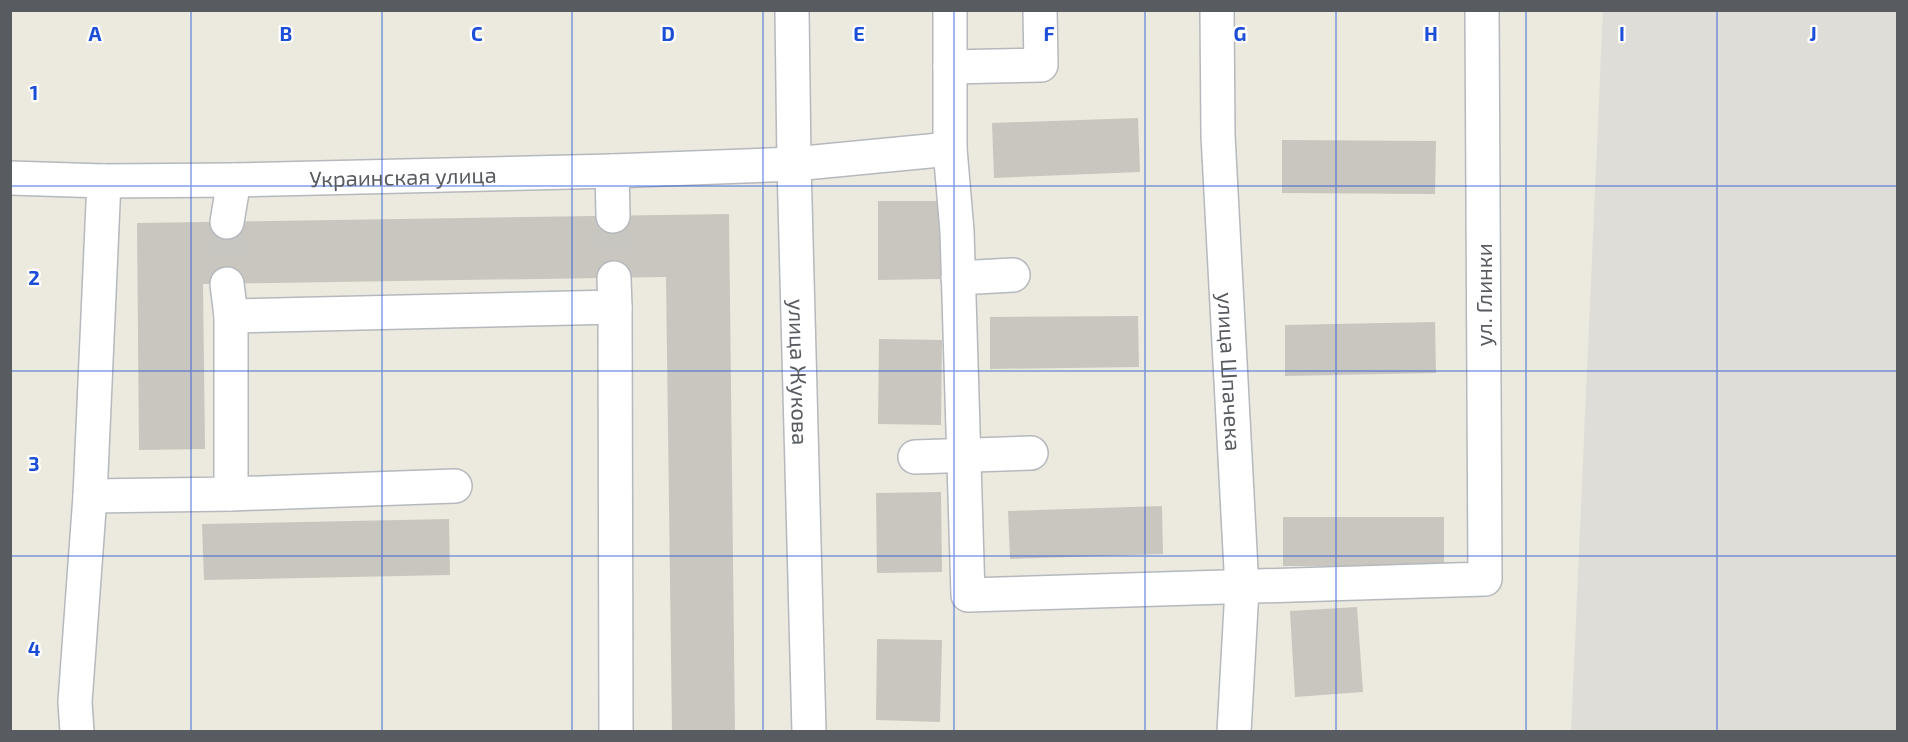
<svg xmlns="http://www.w3.org/2000/svg" width="1908" height="742" font-family="'Exo 2',sans-serif">
<style>
.industrial{fill:#dfddd7}
.building{fill:#c9c6bf}
.lines{fill:none;stroke-linecap:round;stroke-linejoin:round}
.minor-tunnel{stroke:#c7c6c0;stroke-width:33;stroke-dasharray:33 16;stroke-linecap:butt}
.minor-casing{stroke:#b5b8bd;stroke-width:36}
.minor{stroke:#fff;stroke-width:33}
.grid{fill:none;stroke:#1d4ed8;stroke-width:1.5;stroke-opacity:0.55}
.labels{text-anchor:middle;dominant-baseline:central;stroke-width:4.5;stroke-linejoin:round;paint-order:stroke}
.street-label{font-size:22px;fill:#585c61;stroke:#fff}
.grid-label{font-size:20px;text-anchor:middle;font-weight:bold;fill:#1d4ed8;stroke:#fff;stroke-width:4.5;stroke-linejoin:round;paint-order:stroke}
</style>
<rect width="100%" height="100%" fill="#eceadf"/>
<path class="industrial" d="M1603 10 1897 11V731H1571Z"/>
<g class="building">
<path d="M1138 118 1140 172 994 178 992 123Z"/>
<path d="M1282 140 1436 141 1435 194 1282 193Z"/>
<path d="M878 201H942V279L878 280Z"/>
<path d="M729 214 735 732H672L666 277 203 284 205 449 139 450 137 223Z"/>
<path d="M1138 316 1139 367 990 369V317Z"/>
<path d="M1435 322 1436 373 1285 376V325Z"/>
<path d="M879 339 942 340 941 425 878 424Z"/>
<path d="M941 492 942 572 877 573 876 493Z"/>
<path d="M1162 506 1163 554 1010 559 1008 511Z"/>
<rect x="1283" y="517" width="161" height="49"/>
<path d="M449 519 450 575 204 580 202 524Z"/>
<path d="M1357 607 1363 692 1295 697 1290 611Z"/>
<path d="M877 639 942 640 940 722 876 720Z"/>
</g>
<g class="lines">
<g class="minor-tunnel">
<path d="M613 216 614 278"/>
<path d="M227 222V284"/>
</g>
<g class="minor-casing">
<g id="minor">
<path id="s1" d="M792 10 794 164 809 732"/>
<path d="M950 10V149"/>
<path id="s2" d="M1217 10 1218 135 1242 589 1234 732"/>
<path d="M950 67 1041 65 1040 10"/>
<path d="M612 171 613 216"/>
<path id="s3" d="M10 178 104 181 234 180 612 171 794 164 950 149 957 231 968 595 1485 579 1482 10"/>
<path d="M227 222 234 180"/>
<path d="M614 278 615 307"/>
<path d="M958 278 1013 275"/>
<path d="M227 284 231 316"/>
<path d="M915 457 1031 453"/>
<path d="M231 494 455 486"/>
<path d="M90 496 231 494V316L615 307 616 732"/>
<path d="M77 732 75 702 90 496 104 181"/>
</g>
</g>
<use href="#minor" class="minor"/>
</g>
<path class="grid" d="M191 10V732M382 10V732M572 10V732M763 10V732M954 10V732M1145 10V732M1336 10V732M1526 10V732M1717 10V732M10 186H1898M10 371H1898M10 556H1898"/>
<g class="labels">
<g class="street-label">
<text stroke="none"><textPath href="#s3" startOffset="393">Украинская улица</textPath></text>
<text transform="translate(1483 295) rotate(-90)">ул. Глинки</text>
<text stroke="none"><textPath href="#s1" startOffset="362">улица Жукова</textPath></text>
<text stroke="none"><textPath href="#s2" startOffset="362">улица Шпачека</textPath></text>
</g>
</g>
<g class="grid-label">
<text x="95" y="41">A</text>
<text x="286" y="41">B</text>
<text x="477" y="41">C</text>
<text x="668" y="41">D</text>
<text x="859" y="41">E</text>
<text x="1049" y="41">F</text>
<text x="1240" y="41">G</text>
<text x="1431" y="41">H</text>
<text x="1622" y="41">I</text>
<text x="1813" y="41">J</text>
<text x="34" y="100">1</text>
<text x="34" y="285">2</text>
<text x="34" y="471">3</text>
<text x="34" y="656">4</text>
</g>
<rect width="1908" height="742" fill="none" stroke="#585c61" stroke-width="24"/>
</svg>
